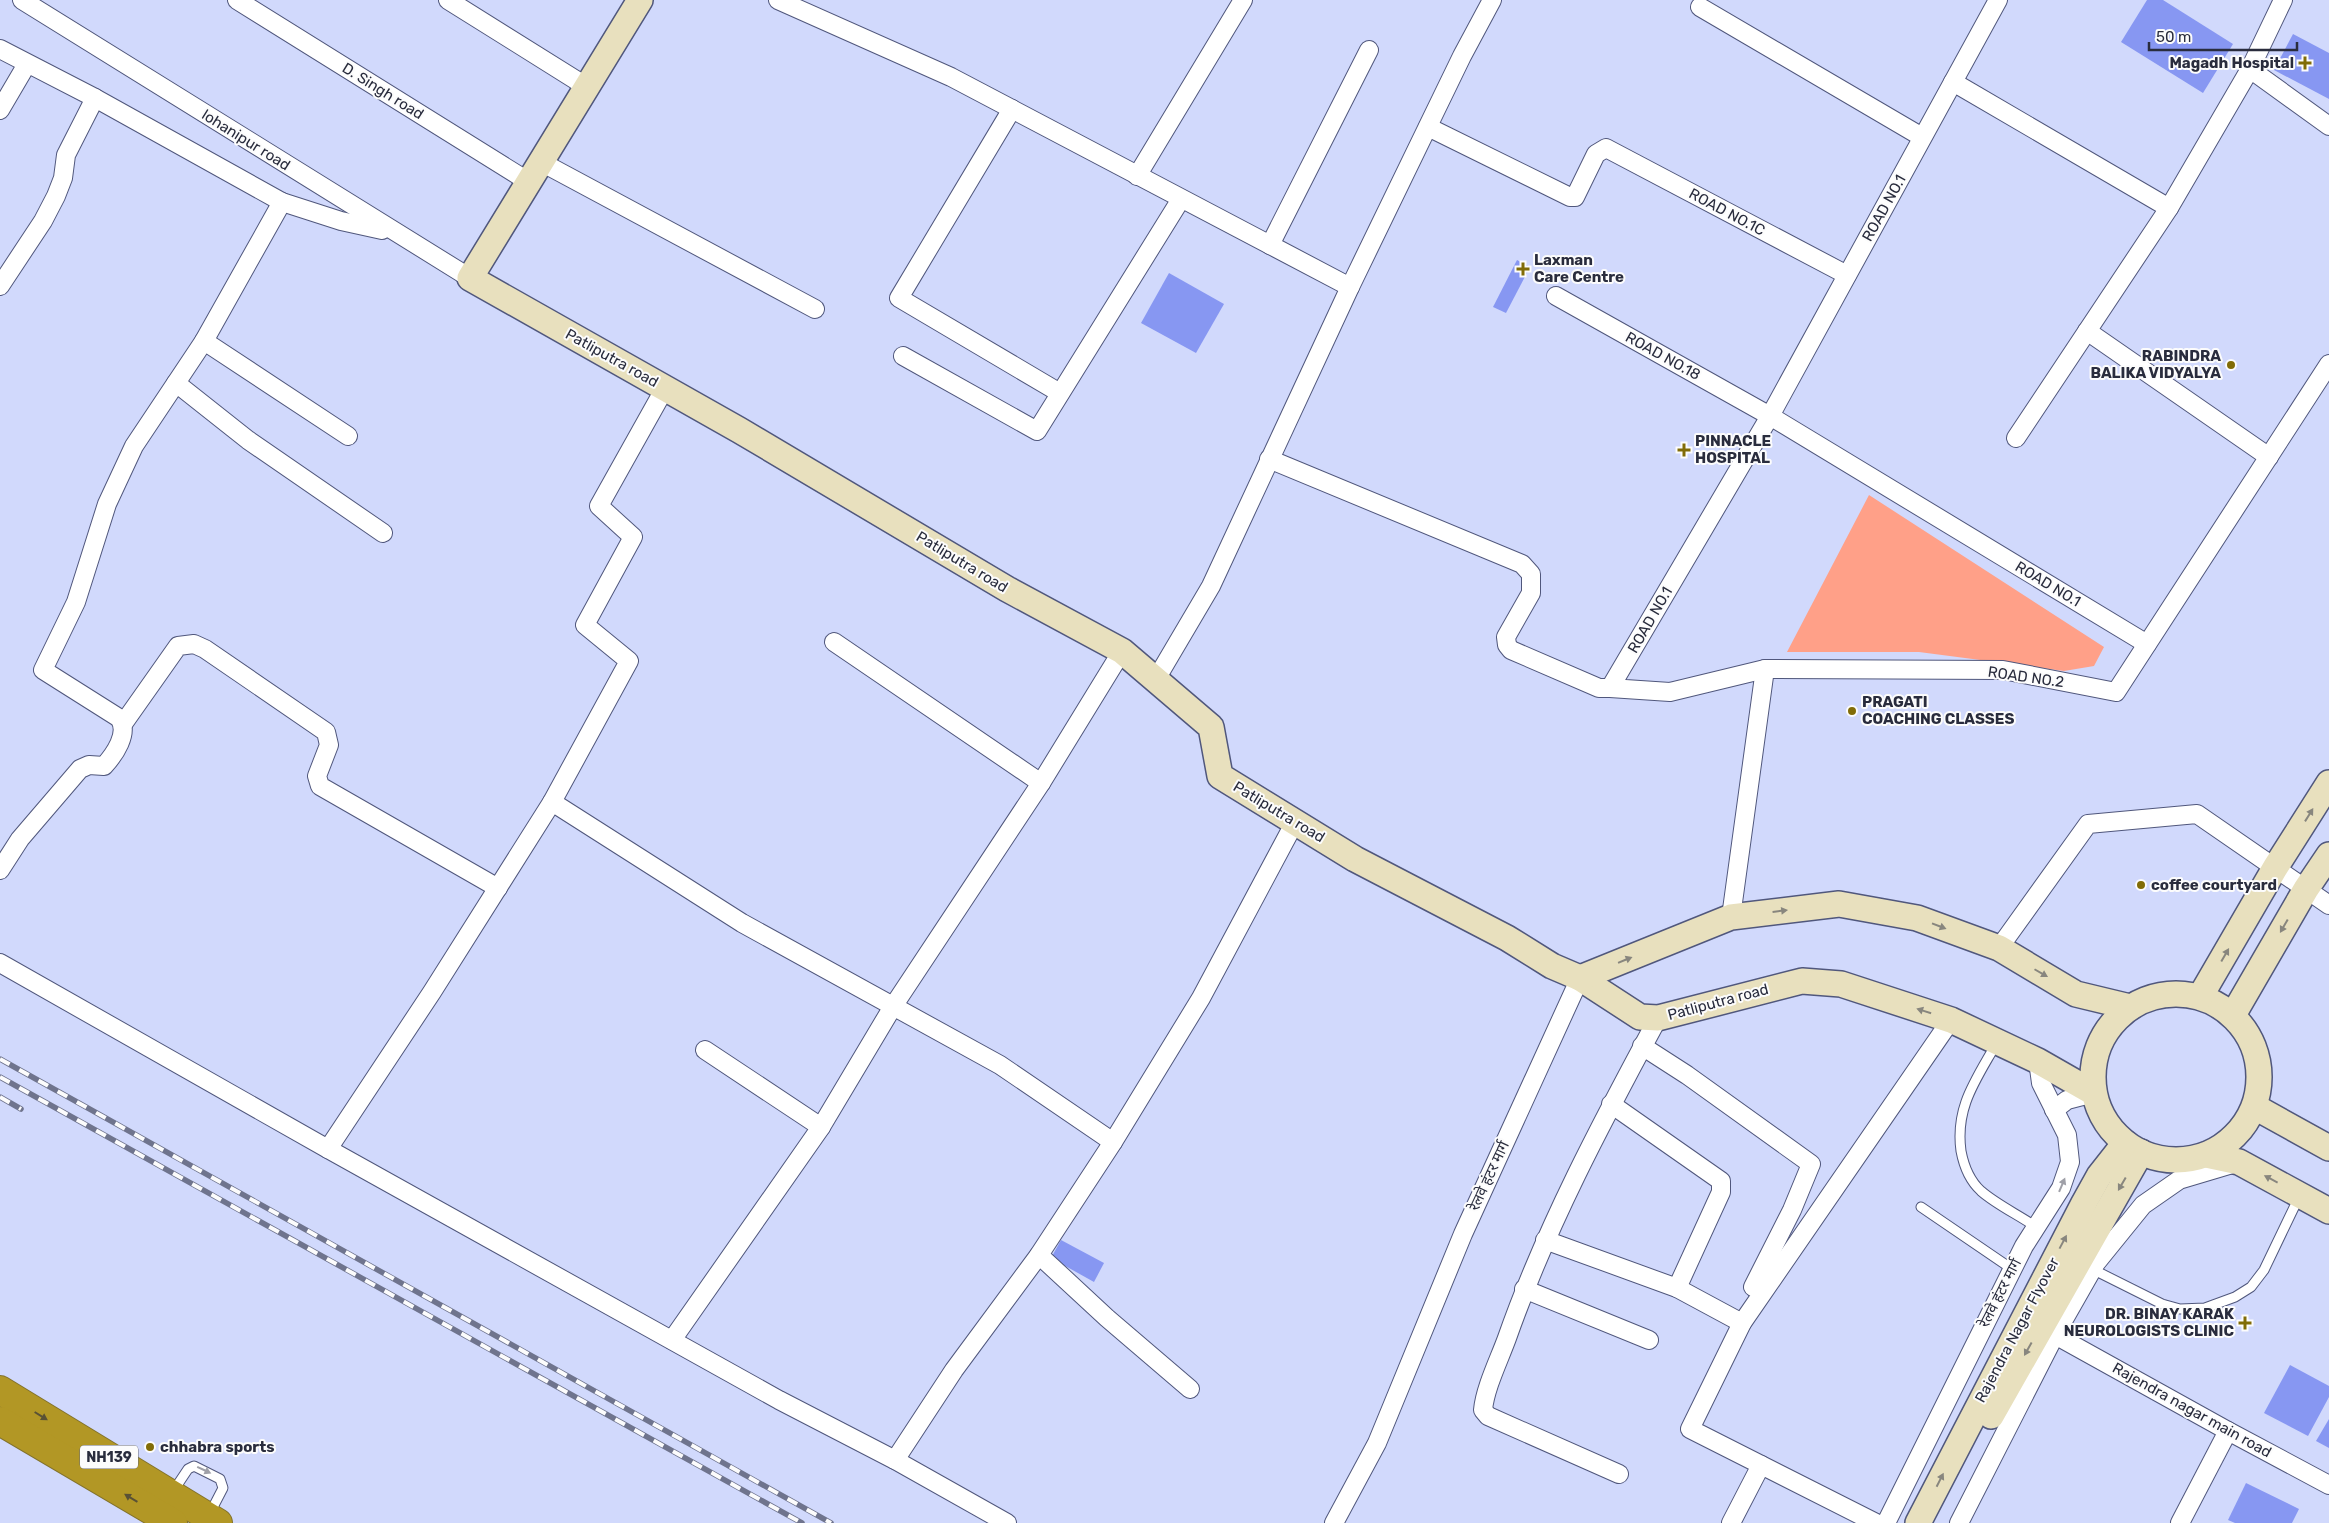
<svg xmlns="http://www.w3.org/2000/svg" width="2329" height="1523" font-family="Rubik,'Noto Sans Devanagari',sans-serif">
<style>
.green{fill:#ffa088}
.building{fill:#8797f2}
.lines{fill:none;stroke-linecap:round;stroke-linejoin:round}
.lane-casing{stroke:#50577c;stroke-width:11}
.street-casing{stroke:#50577c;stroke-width:20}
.secondary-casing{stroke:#50577c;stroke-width:28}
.highway-casing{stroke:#82722d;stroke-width:30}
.lane{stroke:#fff;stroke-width:9}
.street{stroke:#fff;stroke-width:18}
.secondary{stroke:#e8e0be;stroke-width:25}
.highway{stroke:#b29725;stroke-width:28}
.rail-casing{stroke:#6f748d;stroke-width:5.5}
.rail{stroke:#fcfcfc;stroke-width:4;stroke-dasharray:11;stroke-linecap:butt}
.oneway{fill:#88867e}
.oneway2{fill:#9fa0a8}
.oneway3{fill:#595135}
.poi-dot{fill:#816c07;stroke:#fcfcfc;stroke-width:2}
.labels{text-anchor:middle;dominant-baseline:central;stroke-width:4;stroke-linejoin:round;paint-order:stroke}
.shield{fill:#fcfcfc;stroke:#686a76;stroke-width:1}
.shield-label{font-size:14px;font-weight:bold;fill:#292c3d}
.poi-label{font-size:15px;font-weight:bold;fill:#292c3d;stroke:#fcfcfc;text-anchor:start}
.street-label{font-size:15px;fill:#292c3d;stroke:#fcfcfc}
</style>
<rect width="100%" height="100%" fill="#d1d9fc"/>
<path class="green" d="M1869 495 2104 647 2094 666 2064 671 1919 652H1787Z"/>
<g class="building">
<path d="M2147 0H2163L2233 44 2203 93 2121 42Z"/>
<path d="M2293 34 2329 53V99L2274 70Z"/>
<path d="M1517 260 1530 267 1506 313 1493 307Z"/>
<path d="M1169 273 1224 304 1196 353 1141 323Z"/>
<path d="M1061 1240 1104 1263 1094 1282 1051 1258Z"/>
<path d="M2290 1365 2329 1386V1397L2308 1436 2264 1413Z"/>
<path d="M2329 1419V1448L2316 1441Z"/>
<path d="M2246 1483 2299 1509 2292 1523H2235L2228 1520Z"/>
</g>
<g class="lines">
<g class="lane-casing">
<g id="lane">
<path d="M1996 1044C1976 1080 1955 1107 1961 1151 1964 1167 1969 1180 1981 1191 1997 1205 2019 1215 2036 1227"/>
<path d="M1921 1207 2012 1269"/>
<path d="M2092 1269 2162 1304 2180 1309 2205 1308 2235 1297 2251 1287 2264 1270 2299 1197"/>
<path d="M172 1493 188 1469 194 1466 220 1479 223 1488 209 1515"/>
</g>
</g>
<g class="street-casing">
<g id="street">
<path d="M22 0 470 278"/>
<path d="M237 0 529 182"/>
<path d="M448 0 587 87"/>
<path d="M778 0 951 77 1350 287 1462 56 1492 0"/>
<path d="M1700 7 1922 137"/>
<path d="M0 49 95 98 282 202 341 221 382 230"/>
<path d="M2250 69 2283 0"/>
<path d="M1953 82 2169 208"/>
<path d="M1012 109 899 298 1060 393"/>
<path d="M0 110 27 64"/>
<path d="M1428 127 1570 197H1575L1596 154 1606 148 1847 275"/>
<path d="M541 162 815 309"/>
<path d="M1137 176 1243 0"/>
<path d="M1270 245 1369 50"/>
<path d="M0 286 43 221 56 196 63 178 66 155 95 98"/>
<path d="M1556 296 1770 416 1998 0"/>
<path d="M2087 331 2269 457"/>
<path d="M204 341 348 436"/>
<path d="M903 356 1037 431 1181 199"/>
<path d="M176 383 248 440 383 533"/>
<path d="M2016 438 2169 208 2250 69 2329 126"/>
<path d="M1269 459 1522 564 1531 574V593L1506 637 1507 645 1511 650 1599 688H1610"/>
<path d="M834 642 1041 783"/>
<path d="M1765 669 1670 692 1610 688 1770 416 2147 644"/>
<path d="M1155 681 1211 586 1350 287"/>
<path d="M123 724 178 646 194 644 205 649 326 732 329 745 317 776 320 786 498 888"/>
<path d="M552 802 629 661 585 625 633 537 599 506 665 388"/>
<path d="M0 870 20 839 80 769 89 765 104 766C114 755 130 733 119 718L43 670 76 602 107 504 134 446 204 341 282 202"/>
<path d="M1731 917 1765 669 2003 670 2116 692 2329 364"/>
<path d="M1999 948 2088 824 2197 814 2329 905"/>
<path d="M0 963 328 1149 779 1400 895 1460 1007 1523"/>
<path d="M1642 1046 1687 1075 1811 1164 1792 1210 1753 1287"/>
<path d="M705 1050 821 1127"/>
<path d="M1611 1104 1721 1181V1192L1677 1288"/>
<path d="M2054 1110 2067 1100 2094 1093"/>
<path d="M328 1149 432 992 552 802 742 923 1000 1065 1113 1142 1201 998 1295 822"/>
<path d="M1545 1240 1677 1288 1742 1323"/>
<path d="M1039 1255 1107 1318 1190 1389"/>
<path d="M1524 1289 1649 1340"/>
<path d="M2055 1335 2228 1431 2329 1485"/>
<path d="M672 1340 821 1127 892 1008 1041 783 1122 651"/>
<path d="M895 1460 954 1370 1039 1255 1113 1142"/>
<path d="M1619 1474 1488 1416 1483 1410C1485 1388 1499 1360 1507 1338 1546 1227 1602 1122 1658 1018"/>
<path d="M1334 1523 1377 1443 1463 1234 1580 978"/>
<path d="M1731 1523 1761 1465"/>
<path d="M1876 1523 1690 1429 1742 1323 1951 1020"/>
<path d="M1886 1523 2024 1246 2061 1188 2070 1162 2067 1135 2041 1083 2038 1061"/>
<path d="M1959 1523 2055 1335 2096 1263 2143 1205 2179 1180 2236 1163"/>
<path d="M2180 1523 2228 1431"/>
</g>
</g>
<g class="secondary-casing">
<g id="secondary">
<path d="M640 0 470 278 739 430 1007 589 1122 651 1211 727 1220 776 1355 859 1507 938 1552 966 1580 978 1640 1017 1658 1018 1802 981 1841 984 1951 1020 2038 1061 2094 1093"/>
<path d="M1580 978 1731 917 1839 904 1917 918 1999 948 2076 994 2130 1007"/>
<circle cx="2176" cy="1077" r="83"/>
<path d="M2200 997 2275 868 2329 783"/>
<path d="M2233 1015 2306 889 2329 855"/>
<path d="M2255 1107 2329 1148"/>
<path d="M2206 1155 2239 1162 2329 1211"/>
<path d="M1991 1416 2141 1152"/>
<path d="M1918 1523 2084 1203 2099 1176 2125 1143"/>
</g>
</g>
<g class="highway-casing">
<g id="highway">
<path d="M0 1390 218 1523"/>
<path d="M0 1421 173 1523"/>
</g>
</g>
<use href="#lane" class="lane"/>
<use href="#street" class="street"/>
<use href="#secondary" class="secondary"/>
<use href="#highway" class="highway"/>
<g class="rail-casing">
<g id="rail">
<path d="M0 1059 831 1523"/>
<path d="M0 1077 802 1523"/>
<path d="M0 1097 21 1109"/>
</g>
</g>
<use href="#rail" class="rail"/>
</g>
<defs><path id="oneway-solid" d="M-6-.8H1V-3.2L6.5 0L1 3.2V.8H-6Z" transform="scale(1.25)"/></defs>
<g class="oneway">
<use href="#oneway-solid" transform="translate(2309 815) rotate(-58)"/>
<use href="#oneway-solid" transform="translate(1780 911) rotate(-7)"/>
<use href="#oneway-solid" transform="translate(1939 926) rotate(21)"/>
<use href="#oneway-solid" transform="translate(2284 926) rotate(120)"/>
<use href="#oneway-solid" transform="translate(2225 955) rotate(-60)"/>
<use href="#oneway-solid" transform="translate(1625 960) rotate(-22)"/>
<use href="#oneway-solid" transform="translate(2041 973) rotate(30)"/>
<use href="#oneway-solid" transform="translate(1924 1011) rotate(-162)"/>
<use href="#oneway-solid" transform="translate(2271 1179) rotate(-152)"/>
<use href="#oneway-solid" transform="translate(2122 1184) rotate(120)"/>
<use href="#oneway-solid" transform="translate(2063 1242) rotate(-62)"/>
<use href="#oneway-solid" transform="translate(2028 1349) rotate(119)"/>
<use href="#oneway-solid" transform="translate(1940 1480) rotate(-63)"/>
</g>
<g class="oneway2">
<use href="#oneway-solid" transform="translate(2062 1185) rotate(-67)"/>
<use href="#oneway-solid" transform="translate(204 1470) rotate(25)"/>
</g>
<g class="oneway3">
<use href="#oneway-solid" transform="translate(41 1416) rotate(32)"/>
<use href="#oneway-solid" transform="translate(131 1498) rotate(-149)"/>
</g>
<g class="poi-dot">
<path d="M2302.5 55.5h5v5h5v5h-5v5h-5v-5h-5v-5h5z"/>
<path d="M1520.5 261.5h5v5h5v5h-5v5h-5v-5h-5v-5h5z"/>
<circle cx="2231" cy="365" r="5"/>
<path d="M1681.5 442.5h5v5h5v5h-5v5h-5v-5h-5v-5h5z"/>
<circle cx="1852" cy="711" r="5"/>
<circle cx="2141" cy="885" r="5"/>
<path d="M2242.5 1315.5h5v5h5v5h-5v5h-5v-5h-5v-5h5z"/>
<circle cx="150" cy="1447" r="5"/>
</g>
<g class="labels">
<rect class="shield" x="80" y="1445.5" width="58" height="23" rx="4"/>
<g class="shield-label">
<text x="109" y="1457">NH139</text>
</g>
<g class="poi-label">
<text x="2294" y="63" text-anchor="end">Magadh Hospital</text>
<text x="1534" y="260">Laxman<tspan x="1534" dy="17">Care Centre</tspan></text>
<text x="2221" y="356" text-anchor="end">RABINDRA<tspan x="2221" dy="17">BALIKA VIDYALYA</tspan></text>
<text x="1695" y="441">PINNACLE<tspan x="1695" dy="17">HOSPITAL</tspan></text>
<text x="1862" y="702">PRAGATI<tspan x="1862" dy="17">COACHING CLASSES</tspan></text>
<text x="2151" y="885">coffee courtyard</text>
<text x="2234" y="1314" text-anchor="end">DR. BINAY KARAK<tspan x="2234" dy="17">NEUROLOGISTS CLINIC</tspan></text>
<text x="160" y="1447">chhabra sports</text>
</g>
<g class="street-label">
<text transform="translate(383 91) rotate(32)">D. Singh road</text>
<text transform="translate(246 140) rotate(32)">lohanipur road</text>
<text transform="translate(1884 208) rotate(-61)">ROAD NO.1</text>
<text transform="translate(1727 212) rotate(28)">ROAD NO.1C</text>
<text transform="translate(1663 356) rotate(29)">ROAD NO.18</text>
<text transform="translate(612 358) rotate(29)">Patliputra road</text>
<text transform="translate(962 562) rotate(31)">Patliputra road</text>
<text transform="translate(2048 584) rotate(31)">ROAD NO.1</text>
<text transform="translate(1650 620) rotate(-60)">ROAD NO.1</text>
<text transform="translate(2026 677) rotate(8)">ROAD NO.2</text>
<text transform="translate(1279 812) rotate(31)">Patliputra road</text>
<text transform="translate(1718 1002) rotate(-15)">Patliputra road</text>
<text transform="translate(1489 1176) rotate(-65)">रेलवे हंटर मार्ग</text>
<text transform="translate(2000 1293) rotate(-63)">रेलवे हंटर मार्ग</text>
<text transform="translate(2017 1330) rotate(-62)">Rajendra Nagar Flyover</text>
<text transform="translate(2192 1410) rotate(29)">Rajendra nagar main road</text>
</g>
</g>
<path d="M2149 42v8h148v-8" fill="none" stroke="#292c3d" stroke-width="2.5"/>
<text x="2156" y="42" font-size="15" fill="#292c3d" stroke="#fcfcfc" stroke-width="4" paint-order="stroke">50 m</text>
</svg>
